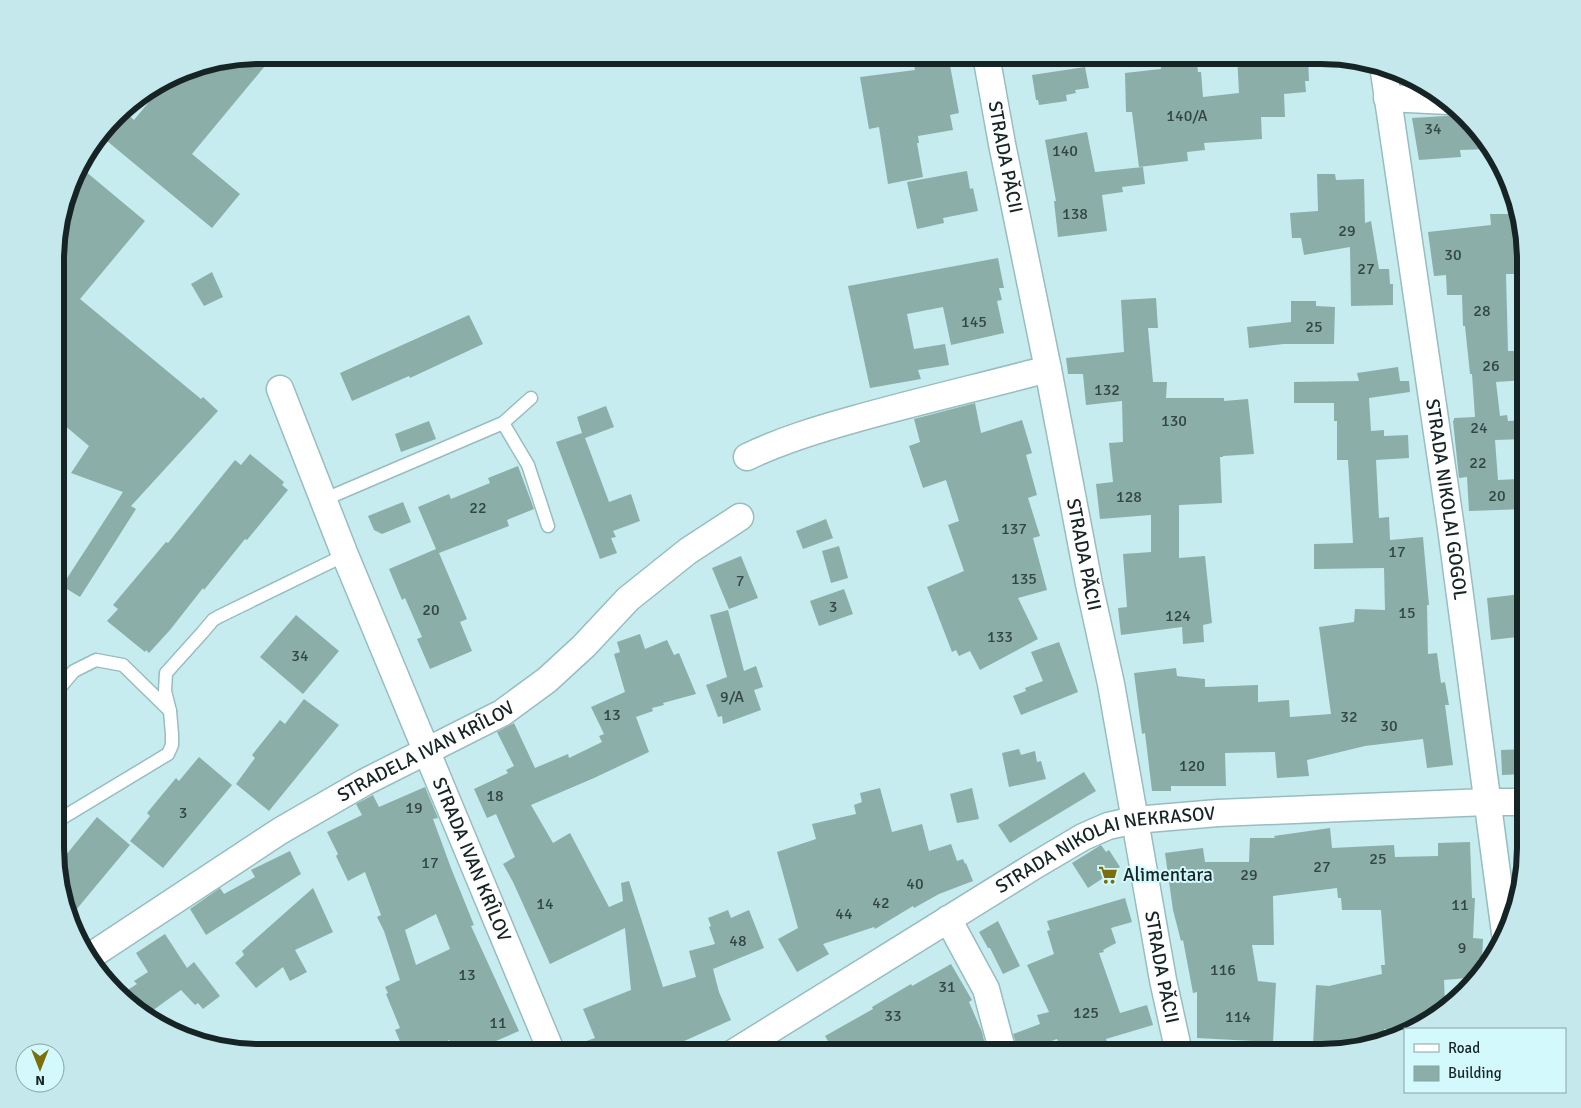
<svg xmlns="http://www.w3.org/2000/svg" width="1581" height="1108" font-family="Signika,sans-serif">
<style>
.building{fill:#8baea8;fill-rule:evenodd}
.lines{fill:none;stroke-linecap:round;stroke-linejoin:round}
.lane-casing{stroke:#98bdc0;stroke-width:15}
.street-casing{stroke:#98bdc0;stroke-width:29}
.lane{stroke:#fff;stroke-width:12}
.street{stroke:#fff;stroke-width:26}
.labels{text-anchor:middle;dominant-baseline:central;stroke-width:4;stroke-linejoin:round;paint-order:stroke}
.number-label{font-size:16px;fill:#334646}
.street-label{font-size:19px;fill:#162426;stroke:#d3f9fc}
.poi-label{font-size:19px;fill:#162426;stroke:#d3f9fc;text-anchor:start}
.rim{fill:none;stroke:#162426;stroke-width:6}
</style>
<rect width="100%" height="100%" fill="#c6ecef"/>
<g class="building">
<path d="M260 55H274L192 154 240 194 212 228 101 136 122 109 134 120 168 79 182 70Z"/>
<path d="M912 55H948L959 113 950 115 953 130 918 136 919 143H917L923 177 888 184 879 127 869 129 860 77 915 70Z"/>
<path d="M1160 55H1196L1198 72H1201L1203 97 1239 93 1237 55H1308L1309 81H1305L1306 92 1284 94 1285 117H1261L1262 139 1204 143 1205 150 1187 152 1188 161 1139 167 1132 112H1126L1125 73 1161 69Z"/>
<path d="M1085 67 1089 88 1075 90 1076 93 1066 95 1067 101 1039 105 1038 100H1036L1032 75Z"/>
<path d="M1462 115 1491 149 1460 150 1461 157 1419 160 1412 118Z"/>
<path d="M1087 132 1095 172 1143 167 1145 184 1122 187 1123 192 1102 195 1107 231 1058 237 1054 201H1056L1045 140Z"/>
<path d="M79 166 145 221 80 299 201 399 203 397 218 411 131 506 136 509 80 597 62 586 123 492 71 473 89 446 57 419V233L76 169Z"/>
<path d="M967 171 970 189 973 188 978 211 943 218 944 223 917 229 907 182Z"/>
<path d="M1317 174H1335L1336 180 1364 179 1365 223 1371 221 1379 269H1389L1390 284H1393V305L1351 306 1350 247 1304 255 1301 238H1292L1290 213 1318 211Z"/>
<path d="M1490 214H1516L1526 247V274H1506L1508 351H1526V380L1496 382 1500 416 1507 415 1508 421 1526 420V439L1495 440 1498 480 1519 479 1520 490H1526V509L1469 511 1467 477 1459 478 1453 421 1454 420V418L1475 417 1472 374H1470L1465 326H1463L1462 295H1447L1446 275 1434 276 1428 232 1491 225Z"/>
<path d="M998 258 1004 288H999L1002 300 997 301 1004 333 951 345 943 307 907 314 914 349 945 344 949 365 918 370 921 379 870 388 848 286Z"/>
<path d="M212 272 223 297 204 306 191 284Z"/>
<path d="M1156 298 1158 328H1148L1153 382H1167L1166 398H1224V401L1248 399 1254 454 1223 456V457H1220L1222 503 1179 505V558L1205 556 1212 623 1203 625 1204 642 1183 644 1182 627 1121 635 1118 608 1127 607 1123 554 1151 552V515L1100 519 1096 484 1113 482 1109 443 1123 442 1122 401 1086 405 1083 374H1068L1066 358 1124 352 1121 300Z"/>
<path d="M1291 301H1316V306L1335 307 1334 344H1284L1249 348 1247 327 1291 322Z"/>
<path d="M469 315 483 344 410 378 409 376 352 401 340 373Z"/>
<path d="M1398 367 1400 381H1409L1410 392 1369 398 1371 431 1384 430V436L1408 435 1409 458 1376 460 1379 518 1389 517 1390 540 1423 537 1429 605H1427L1428 654 1437 653 1441 683 1445 682 1449 705H1445L1453 765 1427 768 1423 739 1365 746 1307 760 1309 776 1277 778 1275 752 1225 753 1226 786H1171V791H1152L1145 733 1142 734 1134 673 1176 668 1177 676 1205 679V687L1258 685V702L1289 700 1290 717 1331 714 1319 627 1354 622 1355 609 1385 610 1384 568 1314 569V544L1353 543 1348 460H1337V421H1334V403H1294V382L1359 381 1357 373Z"/>
<path d="M975 403 981 433 1022 420 1032 453 1026 455 1037 495 1028 498 1040 536 1033 538 1047 590 1018 598 1038 639 980 670 970 651 959 656 956 650 952 652 927 587 964 571 948 525 959 521 946 480 923 488 909 446 920 442 914 419Z"/>
<path d="M606 406 614 427 585 438 609 502 631 494 640 521 613 531 616 537 611 538 617 553 600 559 556 442 582 433 577 417Z"/>
<path d="M429 421 436 439 401 452 395 434Z"/>
<path d="M250 454 284 482 282 485 288 490 247 540 245 539 204 590 203 588 170 630 149 653 146 650 145 652 107 621 118 609 113 605 166 542 168 543 235 460 241 465Z"/>
<path d="M518 466 534 509 507 520 509 526 439 553 467 619 460 622 472 651 430 669 417 639 422 637 405 598 402 600 389 569 436 549 418 507 449 494 451 499 490 483 488 478Z"/>
<path d="M403 502 411 522 382 534 374 530 368 516Z"/>
<path d="M826 519 833 538 803 549 796 531Z"/>
<path d="M839 546 848 578 831 583 822 551Z"/>
<path d="M741 556 758 598 729 609 712 568Z"/>
<path d="M844 589 853 614 819 626 810 601Z"/>
<path d="M1522 594 1526 636 1491 640 1487 598Z"/>
<path d="M728 610 744 671 756 666 763 687 754 690 761 710 723 724 722 716 718 717 706 685 727 677 710 615Z"/>
<path d="M296 615 339 651 303 694 260 657Z"/>
<path d="M640 634 645 649 667 640 674 655 679 653 696 694 663 703 664 705 652 708 653 711 636 717 649 752 594 778 531 805 553 843 570 833 609 907 623 901 621 883 629 881 663 987 696 977 689 951 715 944 709 927 711 926 708 918 728 910 731 918 749 910 764 948 713 969 719 992 731 1020 682 1042 665 1053H567L566 1048 595 1038 583 1009 631 990 625 928 550 964 513 882 503 864 515 857 496 814 487 818 474 789 508 773 506 770 514 766 497 732 514 723 535 768 568 754 569 758 602 742 599 736 604 734 591 707 625 692 614 654 620 652 617 642Z"/>
<path d="M1059 642 1078 692 1021 715 1013 696 1026 691 1025 688 1043 681 1031 652Z"/>
<path d="M304 699 339 725 269 811 236 784 255 758 252 755 280 720 285 724Z"/>
<path d="M1019 749 1021 755 1035 751 1037 762 1041 761 1046 779 1009 787 1002 753Z"/>
<path d="M1526 749V774L1502 775 1501 750Z"/>
<path d="M199 757 232 785 163 868 130 841 150 816 147 813 176 778 179 781Z"/>
<path d="M1084 772 1096 791 1010 843 998 825Z"/>
<path d="M425 787 438 818 433 819 451 868 474 925 471 926 519 1031 468 1053H456L449 1040 426 1053H405L395 1030 400 1028 386 994 388 993 385 987 400 980 384 931 377 917 381 915 365 872 348 881 336 856 338 854 327 832 362 815 356 804 373 795 379 807ZM436 914 450 949 416 965 405 930Z"/>
<path d="M880 788 892 832 922 824 929 851 951 844 957 861 963 859 965 864 966 863 973 881 939 894 914 908 913 906 875 929 874 927 823 944 829 954 797 972 778 939 798 928 777 852 816 839 812 824 856 814 854 805 862 802 860 793Z"/>
<path d="M972 788 979 819 957 823 950 794Z"/>
<path d="M97 817 130 845 71 916 57 875V866Z"/>
<path d="M1330 828 1332 848 1394 845 1395 857 1438 856V843L1470 842 1472 898H1475L1473 938 1483 939 1482 959H1478L1479 977 1444 980 1445 1004 1415 1029H1384L1385 1038 1346 1047 1313 1045 1316 985 1329 986 1382 974 1381 965H1385L1381 910H1342L1341 898H1338L1337 888 1273 896 1274 945H1252L1258 981 1276 983 1273 1042 1197 1038V992L1193 993 1183 940 1181 941 1173 910 1165 853 1203 848 1205 862H1249L1250 838H1275L1274 836Z"/>
<path d="M1101 845 1106 852 1109 850 1120 867 1088 888 1072 863Z"/>
<path d="M290 851 301 874 206 935 190 909 220 888 224 894 255 877 251 870Z"/>
<path d="M313 888 333 932 295 950 307 972 290 981 283 967 256 988 235 963 244 955 242 951Z"/>
<path d="M1125 898 1132 922 1111 928 1116 943 1103 950 1104 952 1099 953 1120 1013 1147 1005 1153 1025 1106 1039 1111 1053H1062L1057 1039 1019 1053 1013 1034 1040 1024 1037 1015 1049 1012 1027 965 1054 954 1047 931 1050 930 1047 921Z"/>
<path d="M998 921 1020 966 1003 974 990 948H988L979 932Z"/>
<path d="M165 934 187 968 194 962 220 996 203 1009 198 1003 195 1005 181 990 145 1016 135 1011 123 997 125 996 123 993 137 984 134 981 148 972 136 953Z"/>
<path d="M951 964 972 1000 969 1002 982 1032 987 1053H903L898 1043 882 1053H835L825 1036 873 1009 872 1007 911 984 912 986Z"/>
</g>
<g class="lines">
<g class="lane-casing">
<g id="lane">
<path d="M503 423 528 465 548 526"/>
<path d="M323 500 503 423 531 398"/>
<path d="M57 691 74 671 96 660 123 665 170 711"/>
<path d="M57 821 168 754 172 745V734L170 711 165 691 166 673 202 633 213 620 218 617 345 555"/>
</g>
</g>
<g class="street-casing">
<g id="street">
<path id="s1" d="M986 55 1002 144 1048 369 1089 584 1111 684 1163 980 1179 1053"/>
<path id="s2" d="M1383 65 1451 528 1505 933"/>
<path d="M1387 98 1449 101"/>
<path id="s3" d="M280 389 345 555 552 1053"/>
<path d="M747 457C782 440 819 429 855 419 919 401 984 386 1048 369"/>
<path d="M948 919 986 989 1003 1053"/>
<path id="s4" d="M89 957 280 831 365 782 502 713 547 680 584 646 628 599 688 551 740 517"/>
<path id="s5" d="M733 1053 1034 866 1083 837 1108 826 1135 820 1218 813 1487 802H1526"/>
</g>
</g>
<use href="#lane" class="lane"/>
<use href="#street" class="street"/>
</g>
<defs>
<g id="supermarket-bare" transform="scale(1.5)"><path d="M-6-5.5h2.5l.6 2H6L4.5 2H-2.5L-4.4-4H-6ZM-1.5 3.2a1.3 1.3 0 1 0 .1 0ZM3 3.2a1.3 1.3 0 1 0 .1 0Z" fill="#7c6e0a" stroke="#d3f9fc" stroke-width="2.5" paint-order="stroke"/></g>
</defs>
<g fill-rule="evenodd">
<use href="#supermarket-bare" x="1108" y="875"/>
</g>
<g class="labels">
<g class="number-label">
<text x="1187" y="116">140/A</text>
<text x="1433" y="129">34</text>
<text x="1065" y="151">140</text>
<text x="1075" y="214">138</text>
<text x="1347" y="231">29</text>
<text x="1453" y="255">30</text>
<text x="1366" y="269">27</text>
<text x="1482" y="311">28</text>
<text x="974" y="322">145</text>
<text x="1314" y="327">25</text>
<text x="1491" y="366">26</text>
<text x="1107" y="390">132</text>
<text x="1174" y="421">130</text>
<text x="1479" y="428">24</text>
<text x="1478" y="463">22</text>
<text x="1497" y="496">20</text>
<text x="1129" y="497">128</text>
<text x="478" y="508">22</text>
<text x="1014" y="529">137</text>
<text x="1397" y="552">17</text>
<text x="1024" y="579">135</text>
<text x="740" y="581">7</text>
<text x="833" y="607">3</text>
<text x="431" y="610">20</text>
<text x="1407" y="613">15</text>
<text x="1178" y="616">124</text>
<text x="1000" y="637">133</text>
<text x="300" y="656">34</text>
<text x="732" y="697">9/A</text>
<text x="612" y="715">13</text>
<text x="1349" y="717">32</text>
<text x="1389" y="726">30</text>
<text x="1192" y="766">120</text>
<text x="495" y="796">18</text>
<text x="414" y="808">19</text>
<text x="183" y="813">3</text>
<text x="1378" y="859">25</text>
<text x="430" y="863">17</text>
<text x="1322" y="867">27</text>
<text x="1249" y="875">29</text>
<text x="915" y="884">40</text>
<text x="881" y="903">42</text>
<text x="545" y="904">14</text>
<text x="1460" y="905">11</text>
<text x="844" y="914">44</text>
<text x="738" y="941">48</text>
<text x="1462" y="948">9</text>
<text x="1223" y="970">116</text>
<text x="467" y="975">13</text>
<text x="947" y="987">31</text>
<text x="1086" y="1013">125</text>
<text x="893" y="1016">33</text>
<text x="1238" y="1017">114</text>
<text x="498" y="1023">11</text>
</g>
<g class="street-label">
<text stroke="none"><textPath href="#s1" startOffset="104">STRADA PĂCII</textPath></text>
<text stroke="none"><textPath href="#s2" startOffset="439">STRADA NIKOLAI GOGOL</textPath></text>
<text stroke="none"><textPath href="#s1" startOffset="509">STRADA PĂCII</textPath></text>
<text stroke="none"><textPath href="#s4" startOffset="395">STRADELA IVAN KRÎLOV</textPath></text>
<text stroke="none"><textPath href="#s5" startOffset="429">STRADA NIKOLAI NEKRASOV</textPath></text>
<text stroke="none"><textPath href="#s3" startOffset="508">STRADA IVAN KRÎLOV</textPath></text>
<text stroke="none"><textPath href="#s1" startOffset="929">STRADA PĂCII</textPath></text>
</g>
<g class="poi-label">
<text x="1123" y="875">Alimentara</text>
</g>
</g>
<path d="M0 0H1581V1108H0ZM260 64H1321A196 196 0 0 1 1517 260V848A196 196 0 0 1 1321 1044H260A196 196 0 0 1 64 848V260A196 196 0 0 1 260 64Z" fill="#c4e8eb" fill-rule="evenodd"/>
<path class="rim" d="M260 64H1321A196 196 0 0 1 1517 260V848A196 196 0 0 1 1321 1044H260A196 196 0 0 1 64 848V260A196 196 0 0 1 260 64Z"/>
<rect x="1404" y="1028" width="162" height="65" fill="#d3f9fc" stroke="#87a4a6"/>
<rect x="1414" y="1044" width="25" height="8" fill="#ffffff" stroke="#87a4a6"/>
<text x="1448" y="1053" font-size="15" fill="#162426">Road</text>
<rect x="1414" y="1066" width="25" height="15" fill="#8baea8" stroke="#87a4a6"/>
<text x="1448" y="1078" font-size="15" fill="#162426">Building</text>
<g transform="translate(40 1068) rotate(180)"><circle r="24" fill="#d3f9fc" stroke="#87a4a6"/>
<path d="M0-4L9 19L0 12L-9 19Z" fill="#7c6e0a"/>
<text y="-8" font-size="14" font-weight="bold" text-anchor="middle" fill="#162426">N</text>
</g>
</svg>
